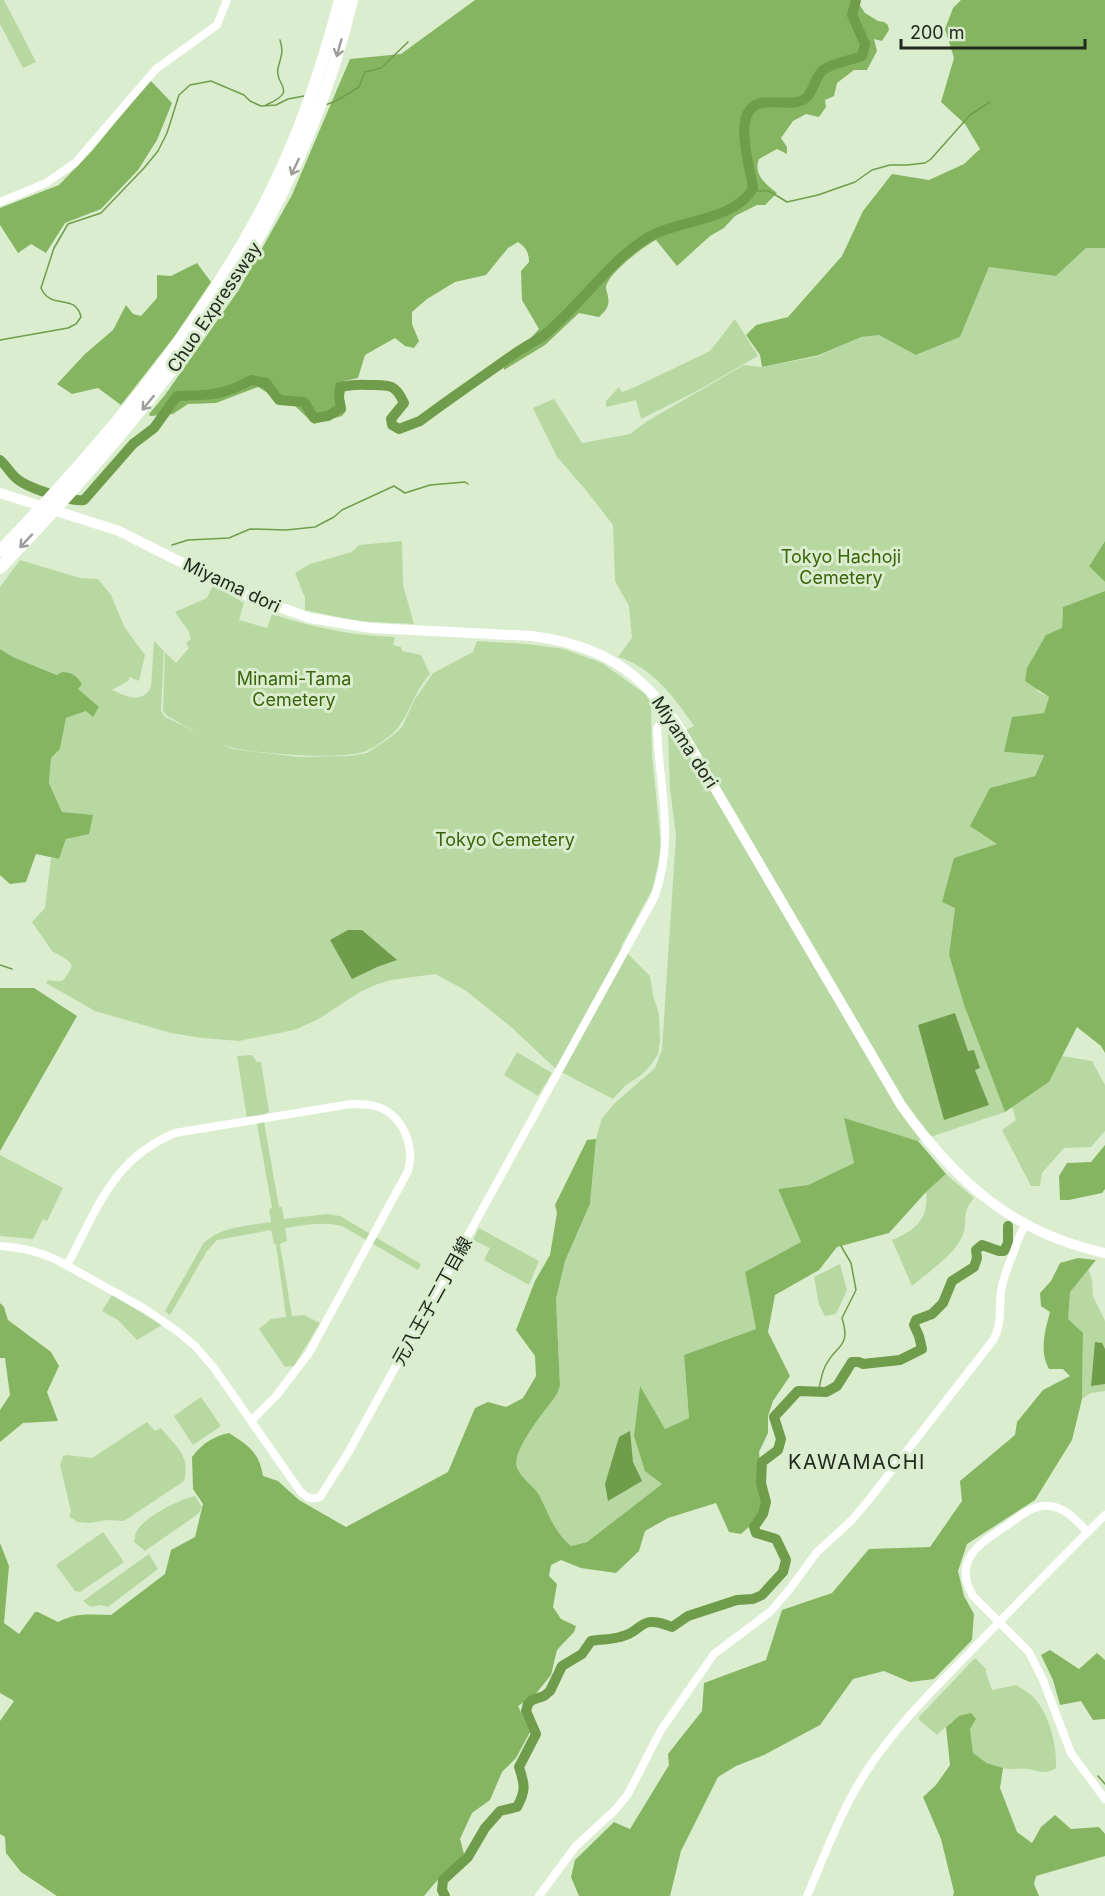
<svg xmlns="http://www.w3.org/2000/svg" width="1105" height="1896" font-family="Inter,'Noto Sans JP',sans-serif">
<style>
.green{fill:#b8d8a2}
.forest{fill:#86b562}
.water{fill:#709d4b}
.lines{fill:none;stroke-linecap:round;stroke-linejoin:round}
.stream{stroke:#709d4b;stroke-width:1.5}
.river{stroke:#709d4b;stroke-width:10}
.tertiary{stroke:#fff;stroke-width:8}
.primary{stroke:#fff;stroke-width:10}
.motorway{stroke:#fff;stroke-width:12}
.oneway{stroke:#9b9e99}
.labels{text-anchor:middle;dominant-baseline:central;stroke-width:6;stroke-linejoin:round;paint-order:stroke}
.street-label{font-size:18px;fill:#21281d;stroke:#dbedcf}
.park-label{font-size:18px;fill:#3a6409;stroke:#dbedcf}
.neighbourhood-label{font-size:20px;letter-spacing:1.5px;fill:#21281d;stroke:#dbedcf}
</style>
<rect width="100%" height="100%" fill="#dbedcf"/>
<g class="green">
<path d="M0 0H4L36 62 23 68 0 24Z"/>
<path d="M1086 248H1105V541L1089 565 1105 582V591L1063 607 1062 628 1037 691 1049 697 1044 713 1005 752 1044 754 1035 776 990 788 998 843 955 908 949 955 964 1005 1005 1112 918 1141 845 1119 854 1163 808 1185 778 1189 801 1242 745 1272 756 1329 684 1355 689 1418 665 1429 639 1387 662 1484 587 1542 571 1546C553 1530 550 1516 539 1496 534 1486 523 1480 518 1471 508 1453 547 1409 557 1394L560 1386 556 1299 565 1261 590 1204 596 1139 602 1118 616 1102 655 1068 662 1050 676 835 670 789 668 734 674 731 680 733 694 726C675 698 652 667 618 657L632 638 629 606 615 581 613 525 585 489 557 457 533 408 554 399 582 443 630 434 649 420 744 365 762 367 819 356 860 337 879 335 917 355 960 337 989 267 1056 276Z"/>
<path d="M735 319 758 356 695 392 641 419 636 400 606 407V401L619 387 622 392 635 387 710 351Z"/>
<path d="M402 541 403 585 414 624 356 621 305 610V598L295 573 310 564 352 552 359 545Z"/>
<path d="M20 560 80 578 98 579 111 595 125 628 145 655 139 681 130 677 128 681 112 690C126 696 142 705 151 687L154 641 164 651 161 711 165 717 232 749 299 757 350 756 367 753 391 737 402 727 415 699 433 673 473 652 477 641 527 644 564 649 602 663 645 694 651 703 652 754 661 846 658 865 652 890 621 947 650 976 653 995 659 1014 660 1041 658 1054 651 1065 640 1076 626 1085 613 1099 557 1070 510 1026 465 990 435 974 391 980 375 985 360 992 317 1020 294 1030 239 1041 202 1038 171 1033 95 1011 46 983 48 980C65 983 64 981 72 966L69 961 52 951 32 922 45 908 51 858 59 859 66 839 93 816 62 812 49 783 51 758 60 749 66 718 86 711 77 689 82 684 76 676 69 672 58 675 13 657 0 649V587Z"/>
<path d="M213 585 244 603 239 620 267 628 272 614C312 627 352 636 395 637L393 645 401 647 402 651 421 655 430 674C413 692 409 720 390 736 383 741 371 750 363 752 335 760 263 754 234 748 217 745 184 725 167 716L163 711 165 652 176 663 189 648 186 643 191 639 189 632 175 612 207 598Z"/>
<path d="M517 1052 552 1073 538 1096 504 1075Z"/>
<path d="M252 1055 257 1062H261L269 1111 266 1115 247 1118 237 1056Z"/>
<path d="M1062 1056 1092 1061 1105 1085V1131L1091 1147 1064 1148 1042 1173 1040 1186H1031L1002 1130 1016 1120 1012 1107 1049 1082Z"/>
<path d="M264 1122 279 1207H282L284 1219 327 1214 340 1216 421 1264 418 1270 342 1226C323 1221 304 1225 285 1228L287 1241 280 1244 292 1316 304 1315 320 1323 294 1366 285 1367 259 1329 271 1319 286 1317 276 1244H274L271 1230 217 1240 207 1251 170 1315 165 1311 203 1244C220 1226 248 1226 271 1222L269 1209 272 1208 257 1124Z"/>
<path d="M0 1155 63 1188 47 1221 43 1219 33 1239 0 1236Z"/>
<path d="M946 1174 974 1198C960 1215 969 1221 962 1237 955 1254 926 1274 912 1286L892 1240C915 1230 929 1220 926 1192Z"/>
<path d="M479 1228 539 1261 529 1285 484 1260 490 1248 473 1240Z"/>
<path d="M1086 1262 1092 1280 1093 1296 1105 1321V1391L1091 1393 1082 1399 1083 1333 1065 1320 1066 1288Z"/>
<path d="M840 1264 847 1290 836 1314 825 1316 819 1305 814 1277Z"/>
<path d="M112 1295 162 1325 137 1340 118 1320 102 1311Z"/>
<path d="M201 1397 221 1426 193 1445 174 1416Z"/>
<path d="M147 1422 155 1431 161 1428C176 1447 191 1456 184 1481L124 1521 107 1520 90 1523 78 1522 69 1517 71 1511 60 1465 63 1456 67 1455 92 1458Z"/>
<path d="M195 1496 202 1507 198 1514 145 1551 134 1542C135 1537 135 1533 138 1529 147 1516 180 1499 195 1496Z"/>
<path d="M103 1532 124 1562 80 1592 75 1591 56 1565Z"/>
<path d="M149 1554 158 1569 108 1607 100 1605 91 1607 83 1601Z"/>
<path d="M975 1658 986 1669V1673L992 1690 1016 1685C1022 1689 1030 1693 1035 1699 1050 1716 1057 1746 1056 1768 1046 1775 1039 1771 1028 1769 1020 1768 1011 1770 1003 1768 992 1767 982 1759 973 1753L970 1729 952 1721 937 1735 919 1720V1717Z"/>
</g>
<g class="forest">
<path d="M475 0H860L859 4 865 13 878 21 884 22 888 25 889 30 882 41 874 39 877 51 867 70H854L837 83 834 96 825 100 826 107 819 117 806 114 793 121 781 138 787 147V154L777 149 759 159C753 175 766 184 777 193L765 205H757L735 216 724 228 710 236 677 266 656 240C644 246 606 275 606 288 606 290 608 295 608 297 610 307 605 311 599 317L579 313 545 345 504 370V367L539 329 522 300 521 271 529 262C529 253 526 247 518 242L508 248 486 275 455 282 427 299 412 312V324L419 341 414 348 405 346 395 338 365 355 358 378 344 381 341 395 346 411 342 416 314 424 295 406 285 404 258 387 216 403 188 404 173 414 150 416 149 414 165 395 238 291 292 195 350 59 401 54Z"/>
<path d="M961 0H1105V248H1086L1056 276 989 267 960 337 916 355 879 335 861 337 819 355 762 367 760 355 746 335 756 325 788 317 842 256 863 211 892 174 929 180 964 164 980 149 965 124 941 102 954 58 945 29 953 8Z"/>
<path d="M150 80 172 103 157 140 138 170 101 209 65 223 46 253 31 244 18 253 0 225V208L59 185 92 151Z"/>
<path d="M197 263 211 282 174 337 121 405 98 388 72 394 57 384 85 354 113 330 126 305 133 314 141 316 157 298V275L171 276Z"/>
<path d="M1105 541V582L1089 566Z"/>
<path d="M1105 591V1053L1101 1046 1077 1027 1049 1082 1005 1112 964 1005 949 955 955 908 942 902 954 858 997 844 970 826 990 788 1035 776 1044 755 1004 752 1012 717 1044 713 1049 697 1025 681 1027 668 1046 635 1062 628 1063 607Z"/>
<path d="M0 649 13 657 57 675 62 672C72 672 76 675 82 684L78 689 99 707 93 717 86 711 66 718 60 749 51 758 49 783 62 812 93 815 89 834 66 839 59 859 36 854 26 882 10 884 0 875Z"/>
<path d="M0 988H34L77 1016 0 1151Z"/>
<path d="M844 1118 918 1141 946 1174 926 1192 889 1233 837 1247 819 1270 775 1295 768 1332 790 1376 773 1401 768 1416V1433L759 1452 764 1506 752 1524 741 1534 729 1532 716 1503 668 1518 645 1531 639 1551 616 1573 581 1568 561 1560 551 1565 549 1576 557 1584 553 1607 561 1619 576 1626 574 1632 557 1650 551 1675 534 1696 518 1706 530 1732 516 1758 502 1772 490 1800 472 1813 460 1839 464 1854 434 1884 424 1896H57L21 1872 6 1853 5 1837 0 1834V1721L14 1701 0 1693V1543L9 1566 4 1623 19 1634 35 1612H38L58 1622C78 1612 90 1615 111 1615L165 1574 171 1550 195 1537 203 1504 193 1489 192 1457C203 1443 212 1437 229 1433 249 1446 259 1452 263 1476L278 1481 299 1500 346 1527 448 1472 475 1408 488 1402 506 1407 523 1398 536 1376 535 1356 516 1330 535 1281 550 1255 557 1213 555 1205 587 1140 596 1139 590 1204 565 1261 556 1299 560 1386 557 1394C547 1409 508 1453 518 1470 523 1480 534 1486 539 1495 550 1516 553 1530 571 1546L587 1542 662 1484 645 1471 634 1436 640 1386 665 1429 689 1418 684 1355 756 1329 745 1272 801 1242 778 1189 808 1185 854 1163Z"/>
<path d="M1105 1145V1189L1102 1193 1069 1200H1060L1059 1176 1067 1163 1091 1162Z"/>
<path d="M1078 1258 1096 1260 1070 1292 1068 1319 1083 1333 1082 1399 1072 1440 1035 1500 967 1544 958 1571 964 1596 974 1614 972 1640 934 1679 910 1682 884 1671 853 1679 820 1725 764 1755 736 1766 718 1777 681 1851 670 1896H579L571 1877 575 1860 614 1822 630 1829 669 1765 668 1754 702 1711 704 1683 766 1660 782 1610 832 1593 869 1549 930 1547 962 1501 960 1481 1015 1435 1017 1422 1043 1390 1070 1376 1063 1369H1049C1039 1351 1045 1331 1050 1312L1041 1306 1040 1293 1051 1281 1060 1263Z"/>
<path d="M0 1303 4 1307 8 1320 51 1352 59 1366 47 1392 58 1421 23 1423 0 1442V1410L10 1395 5 1358H0Z"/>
<path d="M1050 1650 1079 1669 1097 1653 1105 1660V1719L1093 1720 1081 1701 1060 1705 1053 1680 1041 1655Z"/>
<path d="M971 1713 976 1719 970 1729 973 1753 987 1763 1003 1768 1000 1788 1017 1832 1032 1843 1041 1827 1055 1815 1071 1829 1099 1827 1105 1834V1856L1036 1876 1034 1884 1039 1896H953L954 1892 941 1839 923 1797 936 1785 950 1765 946 1727 959 1716Z"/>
</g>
<g class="water">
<path d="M348 930H362L397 960 377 967 352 979 330 940Z"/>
<path d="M955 1013 968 1051 974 1050 980 1068 975 1070 989 1105 944 1120 918 1025Z"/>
<path d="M1095 1342 1102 1343 1105 1349V1384L1091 1386Z"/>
<path d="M630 1431 633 1462 642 1481 608 1501 605 1484 619 1437Z"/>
</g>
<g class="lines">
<g class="stream">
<path d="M266 105C300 90 274 86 278 68 281 56 284 52 280 40"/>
<path d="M325 105 336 101 359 87 365 72 381 68 408 42"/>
<path d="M751 191H769L787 202 818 195 855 182 872 170 890 165H907L925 163 931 159 970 115 990 102"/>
<path d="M0 340 68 328 76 324 81 317C75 292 51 311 41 288L54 248 68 224 101 213 144 168 158 151 167 133 179 95 190 85 211 81 244 95 250 101 261 106 276 105 288 99 304 96"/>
<path d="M81 501 84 504"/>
<path d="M172 545 188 540 229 538 250 529 286 530 315 527 334 517 342 510 394 486 405 493 430 485 465 482 468 484"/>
<path d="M0 965 12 969"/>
<path d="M818 1393C820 1385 821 1376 824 1369 834 1344 852 1350 842 1318L856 1290 851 1263 841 1246"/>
<path d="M1098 1776 1105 1784"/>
</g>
<g class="river">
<path d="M0 460C6 465 10 473 16 478 27 488 70 502 84 500L133 444 154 428 177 396C208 395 223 396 251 380L266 383 279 400 304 402 314 418 328 416 341 408 339 398 340 387C350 385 359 384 369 385 388 385 395 383 404 403L391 419 392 425 399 429 420 421C452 397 485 375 517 352 526 346 536 341 544 335 581 305 607 263 647 238 678 219 734 222 753 188 751 169 730 110 761 103 774 100 790 106 803 100 814 94 814 77 823 70 834 62 850 61 862 56L865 44 852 15 856 0"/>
<path d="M445 1896 442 1890 443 1880 468 1857 485 1828 500 1811 517 1807C526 1791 525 1785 519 1767L536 1734 526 1711 528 1704 532 1700 544 1696 550 1691 562 1666 582 1654 591 1641C601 1639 610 1640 620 1637 644 1632 638 1613 672 1627L688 1616 737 1600 753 1599 762 1595 783 1572 786 1560 776 1539 756 1533 754 1527 763 1514 766 1502 761 1483 762 1462 778 1450 781 1439 774 1417 798 1391 826 1392 837 1386 852 1362H859L863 1364 900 1360 922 1349 919 1336 914 1325 916 1320 932 1314 943 1303 952 1281 974 1267 977 1258 976 1250 982 1245 999 1251H1004L1008 1243V1226"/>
</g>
<g class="tertiary">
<path d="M0 202 46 183 75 163 156 69 217 25 227 0"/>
<path d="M0 1246C20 1247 38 1251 57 1260L145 1309 177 1331 195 1346 214 1368 300 1491C307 1498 311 1500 320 1497L348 1453 654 898C676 841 659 788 657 728L669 713"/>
<path d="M67 1265C98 1209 111 1160 175 1133L351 1104C359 1104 368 1104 375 1106 403 1114 415 1145 408 1171L309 1353 276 1396 251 1421"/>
<path d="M1088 1532C1077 1522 1067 1508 1050 1506 1034 1504 1021 1515 1009 1524 982 1542 951 1559 973 1596L1029 1652 1043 1680 1071 1753 1105 1799"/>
<path d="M539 1896 576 1846 615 1810 628 1794 661 1730 714 1654 770 1612 789 1590 817 1552 851 1521 868 1501 994 1339C1002 1323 999 1309 1001 1292 1003 1276 1009 1265 1014 1251 1018 1241 1019 1233 1026 1225"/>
<path d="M807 1896C824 1857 842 1808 866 1772 895 1727 933 1690 970 1652 1015 1606 1059 1560 1105 1515"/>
</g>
<path class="primary" d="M0 493 119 531 248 596 310 618 371 628 532 636C600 645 640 670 679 727L901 1105C954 1180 1012 1233 1105 1253"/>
<g class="motorway">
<path d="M0 551C103 444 198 332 266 201 299 137 322 69 340 0"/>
<path d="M0 568C160 401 298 230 352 0"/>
</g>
</g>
<defs><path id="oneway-shaft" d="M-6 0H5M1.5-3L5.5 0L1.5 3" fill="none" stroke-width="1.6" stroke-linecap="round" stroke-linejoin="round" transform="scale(1.5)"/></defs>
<g class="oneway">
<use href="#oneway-shaft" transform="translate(339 48) rotate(106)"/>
<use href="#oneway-shaft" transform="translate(295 167) rotate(115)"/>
<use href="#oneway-shaft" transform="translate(148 403) rotate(129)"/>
<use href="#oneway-shaft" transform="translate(26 541) rotate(133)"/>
</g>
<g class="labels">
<g class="street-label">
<text transform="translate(214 307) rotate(-56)">Chuo Expressway</text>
<text transform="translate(232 585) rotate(25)">Miyama dori</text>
<text transform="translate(685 742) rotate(57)">Miyama dori</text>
<text transform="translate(432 1301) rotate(-61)">元八王子二丁目線</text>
</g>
<g class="park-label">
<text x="841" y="556">Tokyo Hachoji<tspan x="841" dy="21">Cemetery</tspan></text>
<text x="294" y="678">Minami-Tama<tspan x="294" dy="21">Cemetery</tspan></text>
<text x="505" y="839">Tokyo Cemetery</text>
</g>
<g class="neighbourhood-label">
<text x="857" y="1462">KAWAMACHI</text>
</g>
</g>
<path d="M901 39v9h184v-9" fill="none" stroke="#21281d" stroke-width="3"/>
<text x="910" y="39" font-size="18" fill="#21281d" stroke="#dbedcf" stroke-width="4.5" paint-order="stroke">200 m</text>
</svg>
